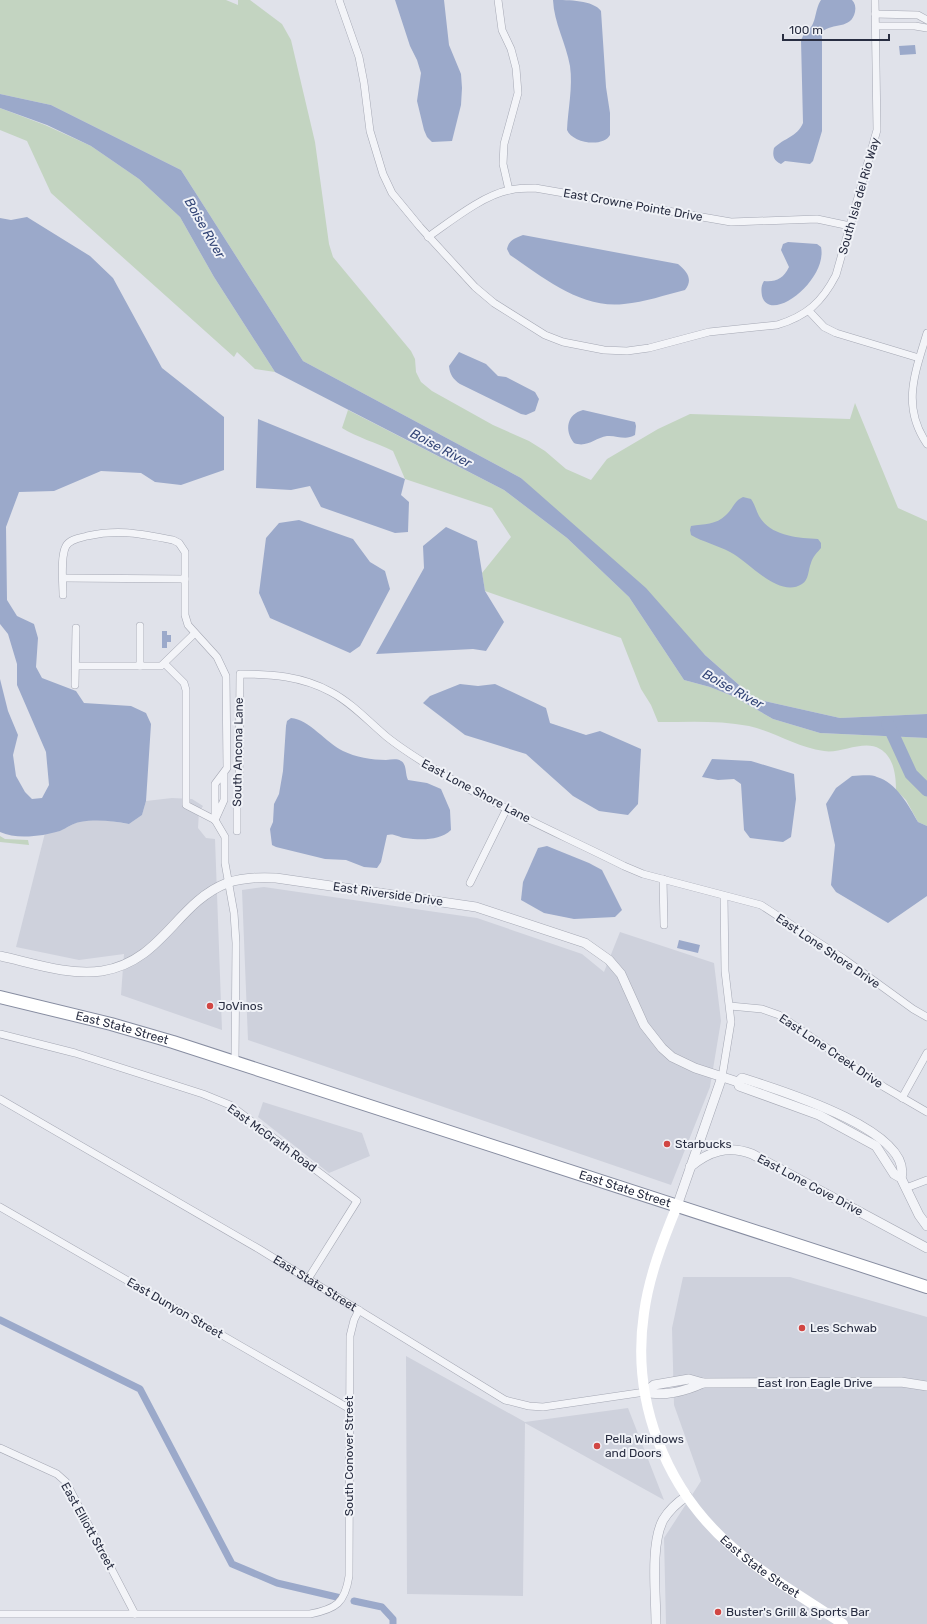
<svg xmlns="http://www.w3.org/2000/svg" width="927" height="1624" font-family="Rubik,sans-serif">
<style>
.built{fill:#ced1dc}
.green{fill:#c3d4c1}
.water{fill:#9ba9ca}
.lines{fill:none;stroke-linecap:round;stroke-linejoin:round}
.canal{stroke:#9ba9ca;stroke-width:7}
.river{stroke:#9ba9ca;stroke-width:13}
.minor-casing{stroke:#a5a8b4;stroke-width:8}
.tertiary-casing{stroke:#a5a8b4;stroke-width:10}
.trunk-casing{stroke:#878da1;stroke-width:14}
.minor{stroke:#f3f4f8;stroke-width:7}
.tertiary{stroke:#f3f4f8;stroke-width:9}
.secondary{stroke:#fff;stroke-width:10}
.trunk{stroke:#fff;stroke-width:12}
.poi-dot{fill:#d14643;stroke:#f0f2f7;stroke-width:1.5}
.labels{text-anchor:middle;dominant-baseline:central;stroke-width:4;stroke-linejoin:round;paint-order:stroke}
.street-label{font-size:12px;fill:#282d41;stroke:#f0f2f7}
.poi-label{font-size:12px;fill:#282d41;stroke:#f0f2f7;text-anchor:start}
.water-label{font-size:13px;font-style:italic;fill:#324476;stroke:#f0f2f7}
</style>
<rect width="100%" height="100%" fill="#e0e2ea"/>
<g class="built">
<path d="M172 798 192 799 203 806 199 812 198 828 206 838 215 839 222 1030 121 995 124 954 79 960 16 947 45 833 60 831 77 822 99 819 129 824 142 815 146 801Z"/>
<path d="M264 887 477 918 582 954 604 972 620 932 714 963 721 1021 710 1087 671 1185 248 1040 242 890Z"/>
<path d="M263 1102 362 1133 370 1156 329 1173 258 1117Z"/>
<path d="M683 1277H790L927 1317V1624H666L664 1538 701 1481 674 1405 672 1328Z"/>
<path d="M406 1356 525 1422 628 1408 664 1500 525 1423 523 1596 407 1594Z"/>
</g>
<g class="green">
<path d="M0 0H226L238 5V0H250L282 24 291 40 315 142 329 244 333 257 411 351 415 359 416 372 421 382 432 391 493 425 529 441 545 451 566 469 591 480 607 459 658 429 690 414 850 419 855 403 898 508 927 521V714L840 718 755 699 705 655 521 478 303 361 181 170 51 105 0 94Z"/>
<path d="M0 108 45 125 91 146 139 179 180 217 214 277 275 372 255 369 237 352 234 357 51 193 27 141 0 130Z"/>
<path d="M348 410 504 490 567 538 629 597 684 680 710 687 735 697 773 719 820 733 927 738V826L918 822 906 800 896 790C896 776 894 757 880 749 864 739 841 754 824 751 796 747 775 732 749 726 719 720 688 722 658 722L651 705 641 689 621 638 485 591 482 573 511 537 492 508 405 479 393 451C377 443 356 437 342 428Z"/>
<path d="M0 836 5 839 28 840 29 845 0 842Z"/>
</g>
<g class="water">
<path d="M395 0H444L449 45 461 74 462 88 461 105 452 141 432 142 427 137 424 130 417 101 421 73 417 60 410 46Z"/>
<path d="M553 0C569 0 593 0 601 11L606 87 610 113V135C603 148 572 143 567 130 568 109 573 87 570 66 566 43 554 23 553 0Z"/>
<path d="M821 0H852C855 3 856 7 855 12 851 30 833 22 822 32V131L813 161 810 164 785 161 781 164C774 161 772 156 774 148 784 138 797 137 803 123L801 40 805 32C817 27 814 10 821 0Z"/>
<path d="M915 45 916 54 900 55 899 46Z"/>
<path d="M0 94 51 105 181 170 303 361 521 478 646 588 705 655 755 699 840 718 927 714V738L820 733 773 719 735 697 710 687 684 680 629 597 567 538 504 490 275 372 214 277 180 217 139 179 91 146 47 125 0 108Z"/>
<path d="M27 217 90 256 113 278 162 368 224 417V470L181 485 155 482 141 473 101 471 54 491 19 492 6 527 7 600 17 616 34 624 38 638 36 667 42 678 76 691 84 703 131 706 146 713 151 724 146 801 142 815 129 824C112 821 97 819 80 822 73 823 67 828 60 831 43 836 17 840 0 832V679L8 711 18 735 13 755 16 776 25 792 32 799 42 798 49 785 46 752 17 685V664L8 634 0 624V218L11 220Z"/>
<path d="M523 235 678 264C688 272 693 280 685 290 665 295 645 302 624 304 581 309 544 278 510 255L507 249C509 240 515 238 523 235Z"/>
<path d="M788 242 817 244 821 247C828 280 770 325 762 296 761 290 761 286 764 281 776 282 783 279 789 267L781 250 783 244Z"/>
<path d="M459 352 486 364 498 376 506 377 535 392 539 399 535 411 526 415 521 414 460 384C453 379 450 375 449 366Z"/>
<path d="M583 410 635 422 636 426 635 435C625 441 617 435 607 436 595 438 587 448 574 443 564 430 567 414 583 410Z"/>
<path d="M258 419 405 479 401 495 409 502 408 532 395 533 321 507 310 486 291 490 256 488Z"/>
<path d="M743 497 751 499C755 505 756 510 759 516 770 536 798 538 818 539L821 543V548C817 553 813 556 811 563 808 570 809 580 802 584 779 599 748 561 730 552 717 545 703 542 691 535L690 530 691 526C704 524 716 525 726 515 733 509 734 501 743 497Z"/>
<path d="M299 520 353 539 370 562 385 571 390 589 360 646 350 653 270 618 259 593 266 538 279 523Z"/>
<path d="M446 527 477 541 485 591 504 622 486 651 473 649 376 654 424 568 423 546Z"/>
<path d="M162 631H167V635H171V642H167V648H162Z"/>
<path d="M460 684 478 686 495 684 546 708 550 723 586 735 600 731 641 749 638 804 628 815 599 811 573 796 526 754 465 735 423 703 430 696Z"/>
<path d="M291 718C309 719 326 743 343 751 355 757 372 760 386 760 391 760 396 758 401 761 407 764 405 774 408 780L427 783 441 789 450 810 451 830C440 841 420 840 405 838 398 837 394 833 387 835L381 862 377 868 364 867 346 860 325 859 276 847 272 845 270 829 273 822 274 804 279 794 283 771 286 726 287 721Z"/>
<path d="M712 759 751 761 794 774 796 799 791 837 783 842 750 838 744 830 741 784 734 779 718 780 702 777Z"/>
<path d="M852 776C860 776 870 774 877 777 896 782 909 806 918 822L927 826V896L888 923 836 892 831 885 835 845 826 804 836 788Z"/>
<path d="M547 846 589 863 602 870 622 910 615 917 574 919 544 913 521 900 523 882 538 848Z"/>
<path d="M679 940 700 945 698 953 677 948Z"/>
</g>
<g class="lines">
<g class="canal">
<path d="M0 1320 140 1389 232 1564 277 1583 341 1598"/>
<path d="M354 1601 382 1607 393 1619V1624"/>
</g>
<path class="river" d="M888 724 911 774 927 790"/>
<g class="minor-casing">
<g id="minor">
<path d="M339 0 359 57 364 83 370 131 383 174 392 193 420 227 475 287 494 303 545 335 563 342 604 350 627 351 649 348 709 332 777 325C807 316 822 302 836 275L877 130 875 0"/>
<path d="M498 0 502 30 511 49 516 68 518 93 504 144 503 164 509 190"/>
<path d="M875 14 918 15 927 20"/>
<path d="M876 26H915L927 28"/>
<path d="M428 237C451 221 483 195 510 190 518 188 527 188 535 188L731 222 817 219 850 226"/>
<path d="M809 311 824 327 836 333 919 358"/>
<path d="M927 333C915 373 901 406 927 444"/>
<path d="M63 578 185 579"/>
<path d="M63 595C63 583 60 557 66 546 70 539 80 538 87 536 120 529 140 534 173 540L179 543 185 552V615L188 625 217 657 226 676 227 768 215 784V820L224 800V774"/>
<path d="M140 626V666"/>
<path d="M165 664 184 683 186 690V805L215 820 225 837V863L234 913 236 943 235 1063"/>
<path d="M76 666H161L194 634"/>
<path d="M75 685 76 628"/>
<path d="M237 831V798L239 795 240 674C271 674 302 676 331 692 352 703 369 722 387 737 407 753 429 766 451 779 506 811 566 837 624 866L643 874 761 905 844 959 913 1009 927 1017"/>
<path d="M663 879 664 925"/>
<path d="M470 883 507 808"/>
<path d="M730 1006 762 1009 779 1015 884 1087 927 1112"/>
<path d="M0 1034 75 1053 203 1094 230 1105 357 1201 308 1279"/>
<path d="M722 1077 731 1022 725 971 724 896"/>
<path d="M902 1098 927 1053"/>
<path id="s1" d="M0 1099 259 1249 505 1400 529 1406 543 1407 645 1392"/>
<path d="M906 1188 927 1180"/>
<path d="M0 1207 350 1409"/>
<path d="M0 1448 57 1474 66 1482 135 1614"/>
<path d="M0 1614H310C336 1609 345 1603 349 1576L350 1336 354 1320 359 1310"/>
</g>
</g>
<g class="tertiary-casing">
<g id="tertiary">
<path d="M0 956C32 963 69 976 102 971 163 961 176 903 227 883 242 878 260 877 276 878L476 907 585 943 609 960 621 974 644 1025 662 1048 672 1057 695 1068 738 1082"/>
<path d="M738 1082 739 1086 819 1115 876 1146 894 1174 901 1178 919 1215 927 1226"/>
<path d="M738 1082 742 1078C776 1089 914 1130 901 1178"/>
<path d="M690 1167C709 1151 728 1145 752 1154L927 1248"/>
<path d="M677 1206 722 1077"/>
<path d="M689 1379 703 1383C686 1391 663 1397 645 1392L654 1385Z"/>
<path d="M703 1383 901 1382 927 1386"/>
<path d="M656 1624C656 1595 650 1545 663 1520 669 1510 678 1502 687 1496"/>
</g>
</g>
<g class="trunk-casing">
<g id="trunk">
<path id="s3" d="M0 997 111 1024 173 1042 927 1287"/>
</g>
</g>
<use href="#minor" class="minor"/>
<use href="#tertiary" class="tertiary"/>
<path class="secondary" id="s2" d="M677 1206C663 1240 649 1276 644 1313 631 1401 665 1488 731 1546 765 1576 806 1599 843 1624"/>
<use href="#trunk" class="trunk"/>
</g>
<g class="poi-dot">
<circle cx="210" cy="1006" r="4"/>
<circle cx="667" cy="1144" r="4"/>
<circle cx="802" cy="1328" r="4"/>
<circle cx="597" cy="1446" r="4"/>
<circle cx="718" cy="1612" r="4"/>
</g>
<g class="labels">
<g class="street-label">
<text transform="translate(859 196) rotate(-74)">South Isla del Rio Way</text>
<text transform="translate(633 205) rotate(10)">East Crowne Pointe Drive</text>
<text transform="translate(238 752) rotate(-89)">South Ancona Lane</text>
<text transform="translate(476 791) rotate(28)">East Lone Shore Lane</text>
<text transform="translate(388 894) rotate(8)">East Riverside Drive</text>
<text transform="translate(828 951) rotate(34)">East Lone Shore Drive</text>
<text stroke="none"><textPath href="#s3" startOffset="126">East State Street</textPath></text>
<text transform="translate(831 1051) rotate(34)">East Lone Creek Drive</text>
<text transform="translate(272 1138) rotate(36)">East McGrath Road</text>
<text transform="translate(810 1185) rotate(28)">East Lone Cove Drive</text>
<text stroke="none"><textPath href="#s3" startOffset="654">East State Street</textPath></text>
<text stroke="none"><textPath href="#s1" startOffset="365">East State Street</textPath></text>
<text transform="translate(175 1308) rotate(30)">East Dunyon Street</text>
<text x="815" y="1383">East Iron Eagle Drive</text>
<text transform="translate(349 1456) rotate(-90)">South Conover Street</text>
<text transform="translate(88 1526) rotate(61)">East Elliott Street</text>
<text stroke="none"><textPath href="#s2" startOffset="407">East State Street</textPath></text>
</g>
<g class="poi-label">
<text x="218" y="1006">JoVinos</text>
<text x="675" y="1144">Starbucks</text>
<text x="810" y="1328">Les Schwab</text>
<text x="605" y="1439">Pella Windows<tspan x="605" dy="14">and Doors</tspan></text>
<text x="726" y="1612">Buster's Grill &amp; Sports Bar</text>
</g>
<g class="water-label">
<text transform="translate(205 228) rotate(60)">Boise River</text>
<text transform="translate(441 448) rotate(28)">Boise River</text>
<text transform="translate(733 689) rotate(29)">Boise River</text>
</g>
</g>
<path d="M783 34v6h106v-6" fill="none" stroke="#282d41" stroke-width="2"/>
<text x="789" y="34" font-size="12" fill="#282d41" stroke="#f0f2f7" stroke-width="3" paint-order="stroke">100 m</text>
</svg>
